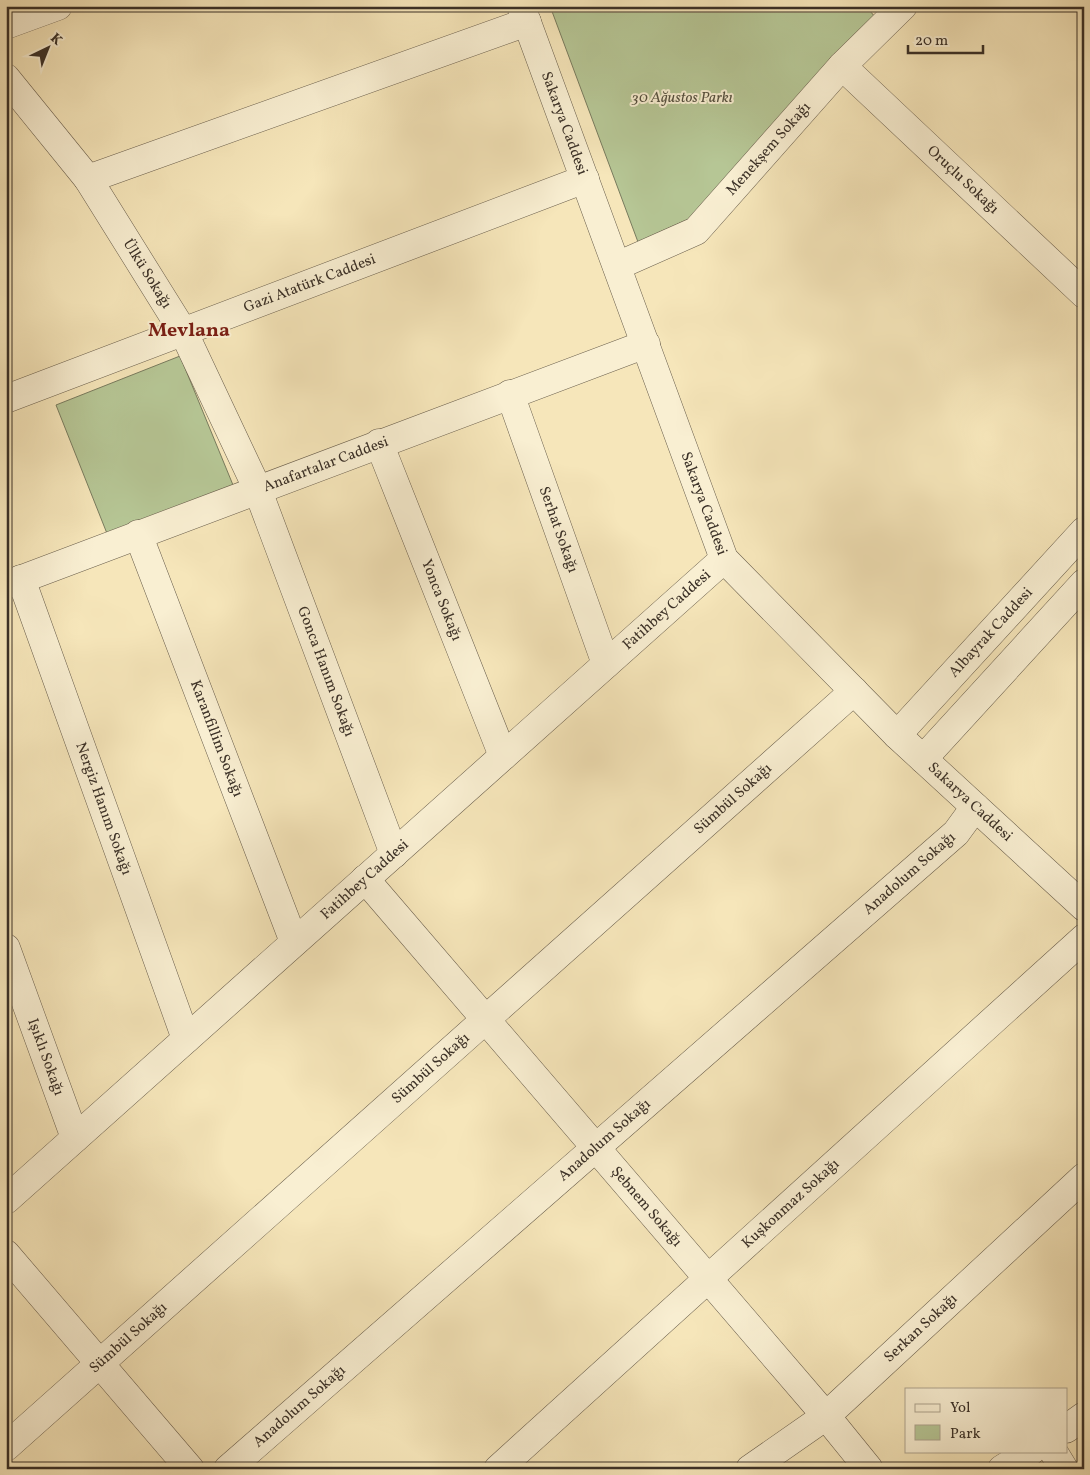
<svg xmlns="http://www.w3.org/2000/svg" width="1090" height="1475" font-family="Vollkorn,serif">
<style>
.green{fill:#b6c695;stroke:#787b5e}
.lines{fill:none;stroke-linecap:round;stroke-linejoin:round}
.minor-casing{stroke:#695e4c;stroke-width:29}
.minor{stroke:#f9efd2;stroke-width:28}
.labels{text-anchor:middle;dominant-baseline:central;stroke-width:4;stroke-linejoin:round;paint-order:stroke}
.park-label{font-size:15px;font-style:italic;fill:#534e3d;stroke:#f9efd2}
.street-label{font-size:15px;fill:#3a3027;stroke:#f9efd2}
.district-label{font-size:20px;font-weight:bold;fill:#7a1f14;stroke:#f9efd2}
</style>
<rect width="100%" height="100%" fill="#f6e6ba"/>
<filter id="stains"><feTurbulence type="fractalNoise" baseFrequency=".004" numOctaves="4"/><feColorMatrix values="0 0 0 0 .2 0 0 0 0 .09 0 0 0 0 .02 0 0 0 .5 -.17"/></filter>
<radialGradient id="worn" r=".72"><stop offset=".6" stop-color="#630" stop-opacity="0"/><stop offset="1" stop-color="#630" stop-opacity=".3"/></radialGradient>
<g class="green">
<path d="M550 6H866L879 22 693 217 638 242Z"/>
<path d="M180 356 233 485 108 536 56 405Z"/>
</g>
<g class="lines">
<g class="minor-casing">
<g id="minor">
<path id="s1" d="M521 6 724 559 897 735 1084 907"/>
<path d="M6 25 58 6"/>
<path id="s2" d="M842 66 1084 294"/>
<path id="s3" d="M6 78 88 179 184 333 257 488 394 854"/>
<path d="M88 179 527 22"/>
<path id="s4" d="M617 266 696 231 842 66 903 6"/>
<path id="s5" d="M510 394 606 664"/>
<path id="s6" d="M6 399 585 179"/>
<path id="s7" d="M379 443 503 756"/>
<path id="s8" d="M138 534 294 942"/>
<path id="s9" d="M21 579 186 1039"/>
<path id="s10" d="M6 585 646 344"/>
<path id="s11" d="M897 735 1084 531"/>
<path d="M923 759 1084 583"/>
<path id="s12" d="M365 879 826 1416 869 1469"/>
<path id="s13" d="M6 948 75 1138"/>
<path id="s14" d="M6 1200 724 559"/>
<path d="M6 1254 190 1469"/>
<path d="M1066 1429 1084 1416"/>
<path id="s15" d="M6 1447 854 691"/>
<path d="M1053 1451 1064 1469"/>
<path id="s16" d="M228 1469 956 833 975 807"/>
<path id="s17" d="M498 1469 1084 938"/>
<path id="s18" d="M750 1469 826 1416 1084 1177"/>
<path d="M1002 1469 1031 1451"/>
</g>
</g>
<use href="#minor" class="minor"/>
</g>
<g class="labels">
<g class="park-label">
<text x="682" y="98">30 Ağustos Parkı</text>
</g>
<g class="street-label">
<text stroke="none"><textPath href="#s1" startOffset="125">Sakarya Caddesi</textPath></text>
<text stroke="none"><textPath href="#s4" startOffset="196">Menekşem Sokağı</textPath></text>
<text stroke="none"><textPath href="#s2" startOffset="166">Oruçlu Sokağı</textPath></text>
<text stroke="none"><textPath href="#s3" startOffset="242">Ülkü Sokağı</textPath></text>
<text stroke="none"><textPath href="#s6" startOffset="325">Gazi Atatürk Caddesi</textPath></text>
<text stroke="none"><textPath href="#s10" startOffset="342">Anafartalar Caddesi</textPath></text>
<text stroke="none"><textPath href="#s1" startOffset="530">Sakarya Caddesi</textPath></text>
<text stroke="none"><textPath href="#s5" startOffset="144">Serhat Sokağı</textPath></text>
<text stroke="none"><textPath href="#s7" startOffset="169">Yonca Sokağı</textPath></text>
<text stroke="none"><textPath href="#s14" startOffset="886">Fatihbey Caddesi</textPath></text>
<text stroke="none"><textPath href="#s11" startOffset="139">Albayrak Caddesi</textPath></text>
<text stroke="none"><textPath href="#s3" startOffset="679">Gonca Hanım Sokağı</textPath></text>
<text stroke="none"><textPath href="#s8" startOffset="219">Karanfillim Sokağı</textPath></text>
<text stroke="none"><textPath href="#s15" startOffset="974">Sümbül Sokağı</textPath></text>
<text stroke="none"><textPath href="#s1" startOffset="935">Sakarya Caddesi</textPath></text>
<text stroke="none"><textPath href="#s9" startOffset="244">Nergiz Hanım Sokağı</textPath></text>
<text stroke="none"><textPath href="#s16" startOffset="905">Anadolum Sokağı</textPath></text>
<text stroke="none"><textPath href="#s14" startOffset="481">Fatihbey Caddesi</textPath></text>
<text stroke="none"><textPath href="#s13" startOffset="116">Işıklı Sokağı</textPath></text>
<text stroke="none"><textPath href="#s15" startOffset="569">Sümbül Sokağı</textPath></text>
<text stroke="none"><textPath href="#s16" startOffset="500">Anadolum Sokağı</textPath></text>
<text stroke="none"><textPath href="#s17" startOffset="395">Kuşkonmaz Sokağı</textPath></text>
<text stroke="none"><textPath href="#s12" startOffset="432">Şebnem Sokağı</textPath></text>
<text stroke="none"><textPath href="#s18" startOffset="222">Serkan Sokağı</textPath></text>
<text stroke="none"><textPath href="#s15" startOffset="164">Sümbül Sokağı</textPath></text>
<text stroke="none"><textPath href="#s16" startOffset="95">Anadolum Sokağı</textPath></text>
</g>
<g class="district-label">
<text x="189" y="331">Mevlana</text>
</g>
</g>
<rect width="1090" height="1475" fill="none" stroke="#f6e6ba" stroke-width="25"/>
<rect x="8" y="8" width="1075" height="1460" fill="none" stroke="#3a3027" stroke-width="2.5"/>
<rect x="12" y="12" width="1065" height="1450" fill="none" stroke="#3a3027"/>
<rect x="905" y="1388" width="162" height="65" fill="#f9efd2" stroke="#ada38e"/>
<rect x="915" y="1404" width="25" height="8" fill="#f9efd2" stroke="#ada38e"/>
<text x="950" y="1412" font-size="15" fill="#3a3027">Yol</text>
<rect x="915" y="1425" width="25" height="15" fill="#b6c695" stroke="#ada38e"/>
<text x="950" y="1438" font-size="15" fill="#3a3027">Park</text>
<g transform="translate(48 48) rotate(43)" stroke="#f9efd2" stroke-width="4" paint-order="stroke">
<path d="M0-4L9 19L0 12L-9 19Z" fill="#3a3027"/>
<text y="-8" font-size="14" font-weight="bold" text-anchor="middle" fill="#3a3027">K</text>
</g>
<path d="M908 45v8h75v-8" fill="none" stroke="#3a3027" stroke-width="2.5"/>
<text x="915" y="45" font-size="15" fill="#3a3027" stroke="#f9efd2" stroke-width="4" paint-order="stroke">20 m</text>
<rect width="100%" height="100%" filter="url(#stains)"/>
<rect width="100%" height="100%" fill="url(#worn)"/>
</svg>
